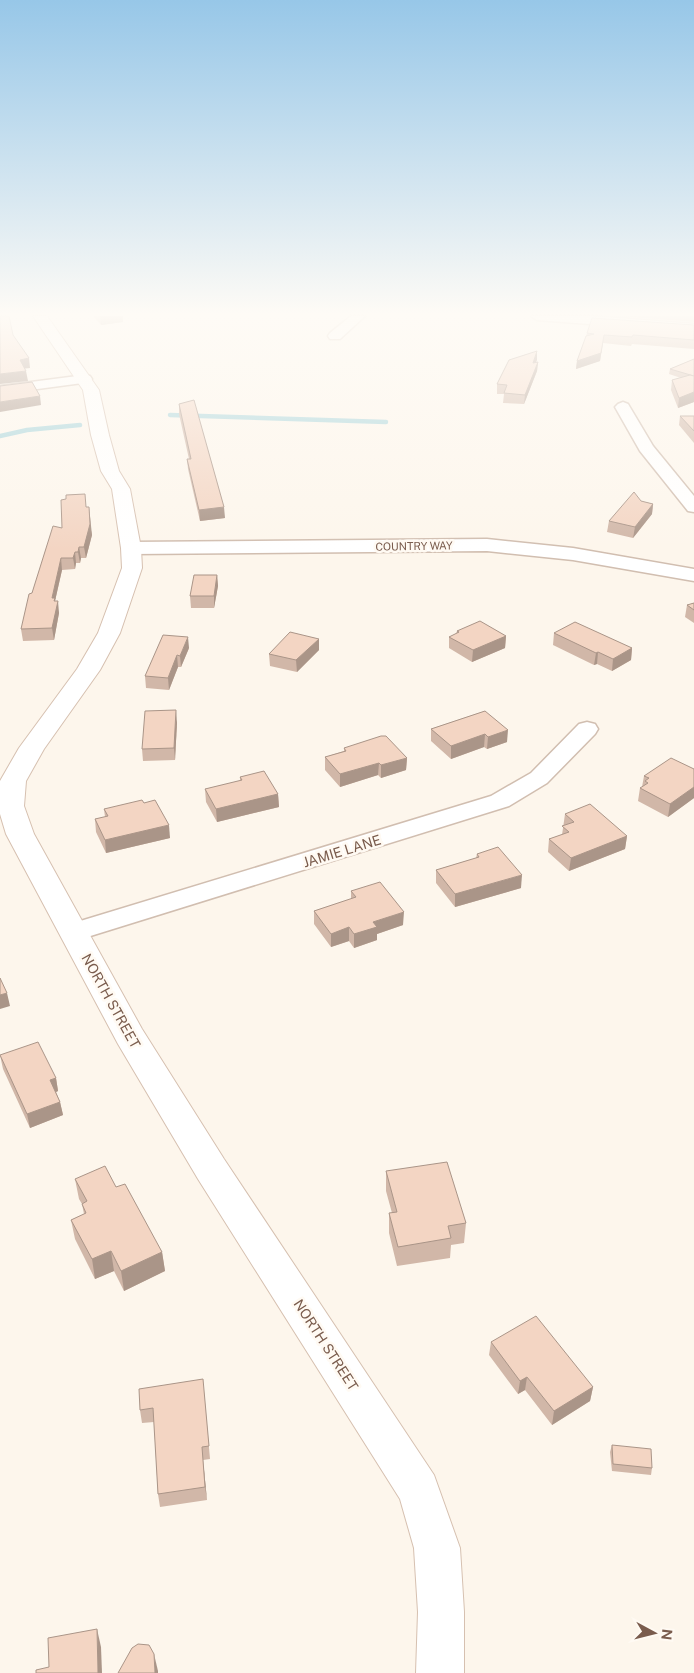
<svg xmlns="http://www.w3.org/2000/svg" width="694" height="1673" font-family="'Public Sans',sans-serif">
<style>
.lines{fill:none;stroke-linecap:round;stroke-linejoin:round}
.stream{stroke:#a5d3da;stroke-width:4.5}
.street-casing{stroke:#d1beb0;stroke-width:3}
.secondary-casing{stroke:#d6c0b0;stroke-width:2}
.street{fill:#fff;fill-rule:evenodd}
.secondary{fill:#fff;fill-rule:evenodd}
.wall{fill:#d1b7a8}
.shaded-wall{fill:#aa9588}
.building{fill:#f3d5c3;stroke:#aa9588}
.labels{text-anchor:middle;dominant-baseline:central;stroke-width:5;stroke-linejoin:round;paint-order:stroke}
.far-street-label{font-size:11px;fill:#7a5c4d;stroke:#fffaf3}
.street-label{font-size:14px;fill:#7a5c4d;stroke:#fffaf3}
</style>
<rect width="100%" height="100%" fill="#fdf6ec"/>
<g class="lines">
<g class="stream">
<path d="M170 415 386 422"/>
<path d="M0 436 27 430 80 425"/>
</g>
<g class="street-casing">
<g id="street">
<path d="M351 316H365L340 339H330L328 336 330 333Z"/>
<path d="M531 316H592L694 324V332L537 320Z"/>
<path d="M85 375 90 376 92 379 90 382 0 394V386Z"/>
<path d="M623 402 628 404 653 446 694 496V512L688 511 640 451 615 407 618 404Z"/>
<path d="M487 539 573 548 694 569V581L573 560 487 551 131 554 124 552 122 548 124 544 131 542Z"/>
<path d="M587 722 595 724 598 729 595 734 547 783 509 806 84 938 74 941 64 938 60 932 64 926 491 796 531 773 579 724Z"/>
</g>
</g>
<g class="secondary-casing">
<path id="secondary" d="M33 316H47L99 390 109 435 119 471 130 489 141 548 142 568 120 633 100 670 44 749 26 781 24 806 34 834 142 1029 224 1159 434 1475 460 1548 464 1612V1673H416L418 1612 414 1548 400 1499 198 1179 118 1044 6 834 0 814V781L19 748 77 669 98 633 122 568 121 548 112 489 101 471 91 435 83 390Z"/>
</g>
<use href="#street" class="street"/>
<use href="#secondary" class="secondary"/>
</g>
<g class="wall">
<path d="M93 316H123V322L101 325Z"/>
<path d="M619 316H694V322Z"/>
<path d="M694 325V349L632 344 631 346 603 343 600 361 576 369 577 361 586 336 587 333Z"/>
<path d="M537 351 536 362H538L537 371 524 404 503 403 504 394H497V384Z"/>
<path d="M694 359V402L678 408 671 390 672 380 681 378 669 374 670 369Z"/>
<path d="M179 404 225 518 200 521 188 469 187 459H189L179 414Z"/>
<path d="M680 416H694V443L679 425Z"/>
<path d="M66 499 86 507 92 535 86 558H81L80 563H76L75 569 62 570 55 601 59 613 54 640 23 641 21 629 32 593 62 528Z"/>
<path d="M641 501 653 504 652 514 633 538 607 532 609 521Z"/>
<path d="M217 575 218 586 214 608H191L190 596Z"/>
<path d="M694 603V623L685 617 687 605Z"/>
<path d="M457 631 506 636 505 648 472 662 449 648V637L456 634Z"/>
<path d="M554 633 632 648 631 660 612 671 597 664 594 665 553 645Z"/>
<path d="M319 639V650L297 672 270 666 269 654Z"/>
<path d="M189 648 181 667H178L169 690 146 688 145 676Z"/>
<path d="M485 711 507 742 487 749 484 747 451 759 431 741V729Z"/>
<path d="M177 723 175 760 143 761 142 749Z"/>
<path d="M344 748 407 758 406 770 381 778 378 775 340 787 325 770V757L344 751Z"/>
<path d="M694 769V798L668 817 638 801 640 788 642 787 644 776Z"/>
<path d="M240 777 278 794 279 807 217 822 206 802 205 789 240 781Z"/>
<path d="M144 803 170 838 106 853 96 832 95 819 105 817 104 809Z"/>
<path d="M565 814 627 836 625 849 569 871 548 852 549 839 562 835Z"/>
<path d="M477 854 521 888 455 907 436 883V870L476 858Z"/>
<path d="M351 891 403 925 377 934V940L354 948 349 941 331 947 314 924V911L351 899Z"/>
<path d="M0 1055 56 1078 58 1091 56 1092 60 1102 63 1115 30 1128 3 1069Z"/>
<path d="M386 1171 466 1223 464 1243 451 1245 450 1258 397 1266 389 1233V1213H392L386 1191Z"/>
<path d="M75 1179 116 1187 162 1252 165 1271 124 1291 114 1271 95 1279 75 1239 71 1220 84 1214 82 1204 79 1199Z"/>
<path d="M491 1342 593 1387 590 1401 552 1425 525 1390 518 1394 489 1355Z"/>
<path d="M204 1392 210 1459 203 1460 207 1500 160 1507 158 1494 154 1422 142 1423 140 1410Z"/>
<path d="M612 1445 652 1468 651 1475 612 1471 610 1452Z"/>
</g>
<g class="shaded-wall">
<path d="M100 316H123V322L101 325Z"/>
<path d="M604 335 600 361 576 369 577 361Z"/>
<path d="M537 351V360L532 372 533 363Z"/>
<path d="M29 358 30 368 21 369 20 360Z"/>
<path d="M538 362 537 371 524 404 525 395Z"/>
<path d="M26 371 28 381 0 384V374Z"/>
<path d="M694 392V402L678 408 679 398Z"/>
<path d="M40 396 41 405 0 412V402Z"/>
<path d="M653 504 652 514 633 538 635 527Z"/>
<path d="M89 507 92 535 86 558 84 547Z"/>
<path d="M224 507 225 518 200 521 199 510Z"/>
<path d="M79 547 81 558 80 563 78 552Z"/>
<path d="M75 552 76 563 75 569 73 558Z"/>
<path d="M61 558 62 570 55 601 56 608 58 601 59 613 54 640 52 628V598Z"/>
<path d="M217 575 218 586 214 608V596Z"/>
<path d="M506 636 505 648 472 662 473 650Z"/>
<path d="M188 637 189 648 181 667 180 656Z"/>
<path d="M319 639V650L297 672 296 660Z"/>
<path d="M632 648 631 660 612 671 613 659Z"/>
<path d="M598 652 597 664 594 665 596 653Z"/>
<path d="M177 655 178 667 169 690 168 678Z"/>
<path d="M176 710 177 723 175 760 174 748Z"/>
<path d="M508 730 507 742 487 749 488 737Z"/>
<path d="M485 734 484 747 451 759V746Z"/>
<path d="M407 758 406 770 381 778V765Z"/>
<path d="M379 763 378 775 340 787V774Z"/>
<path d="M694 787V798L668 817 670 804Z"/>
<path d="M278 794 279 807 217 822 216 809Z"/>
<path d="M169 825 170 838 106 853 105 840Z"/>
<path d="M627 836 625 849 569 871 571 858Z"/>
<path d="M522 875 521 888 455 907V894Z"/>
<path d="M404 912 403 925 377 934V940L354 948V934L373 922Z"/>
<path d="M349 927V941L331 947V934Z"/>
<path d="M7 993 10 1006 0 1009V995Z"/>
<path d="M56 1078 58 1091 52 1094 50 1080Z"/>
<path d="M60 1102 63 1115 30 1128 27 1114Z"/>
<path d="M111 1251 114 1271 95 1279 92 1259Z"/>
<path d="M162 1252 165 1271 124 1291 121 1271Z"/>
<path d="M527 1377 525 1390 518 1394 520 1381Z"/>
<path d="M593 1387 590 1401 552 1425 554 1411Z"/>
<path d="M202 1447 203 1460 207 1500 205 1487Z"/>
<path d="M97 1629 101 1647 102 1673H98Z"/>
<path d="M154 1654 158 1671V1673H155Z"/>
</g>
<g class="building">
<path d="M0 316H9L13 335 29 358 20 360 26 371 0 374Z"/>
<path d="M592 318 694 325V340L633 335 632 337 604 335 601 353 577 361 586 336 594 334 587 333Z"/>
<path d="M537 351 533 363 538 362 525 395 504 393 507 385 497 384 509 360Z"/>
<path d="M694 359V376L670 369Z"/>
<path d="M690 375 694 376V392L679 398 672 380Z"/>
<path d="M32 382 40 396 0 402V386Z"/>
<path d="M194 400 224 507 199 510 187 459H191L179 404Z"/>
<path d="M680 416H694V431Z"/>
<path d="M634 492 641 501 653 504 635 527 609 521Z"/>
<path d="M85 494 86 507H89L90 524 84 547H79L78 552H75L73 558H61L52 598H55L54 601H58L52 628 21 629 29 594 32 593 53 526 62 528 61 500 66 499V495Z"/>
<path d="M194 575H217L214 596H190Z"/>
<path d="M694 603V610L687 605Z"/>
<path d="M480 621 506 636 473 650 449 637 459 632 457 631Z"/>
<path d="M575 622 632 648 613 659 598 652 596 653 554 633Z"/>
<path d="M290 632 319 639 296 660 269 654Z"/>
<path d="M163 635 188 637 180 656 177 655 168 678 145 676Z"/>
<path d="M176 710 174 748 142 749 145 711Z"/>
<path d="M485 711 508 730 488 737 485 734 451 746 431 729Z"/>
<path d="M381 736H386L407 758 381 765 379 763 340 774 325 757 346 751 344 748Z"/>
<path d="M671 758 694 769V787L670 804 640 788 648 783 645 781 649 778 644 776Z"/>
<path d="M264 771 278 794 216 809 205 789 242 780 240 777Z"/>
<path d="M142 800 144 803 155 800 169 825 105 840 95 819 108 816 104 809Z"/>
<path d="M590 804 627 836 571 858 549 839 569 832 562 826 574 822 565 814Z"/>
<path d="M498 847 522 875 455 894 436 870 479 857 477 854Z"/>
<path d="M380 882 404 912 373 922 377 927 354 934 349 927 331 934 314 911 356 897 351 891Z"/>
<path d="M0 978 7 993 0 995Z"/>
<path d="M38 1042 56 1078 50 1080 60 1102 27 1114 0 1055Z"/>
<path d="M447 1162 466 1223 448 1226 451 1238 398 1247 389 1213 397 1212 386 1171Z"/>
<path d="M105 1166 116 1187 125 1184 162 1252 121 1271 111 1251 92 1259 71 1220 86 1213 82 1204 87 1201 75 1179Z"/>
<path d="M536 1316 593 1387 554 1411 527 1377 520 1381 491 1342Z"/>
<path d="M203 1379 209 1446 202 1447 205 1487 158 1494 153 1408 140 1410 139 1389Z"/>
<path d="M612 1445 651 1449 652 1468 613 1464Z"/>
<path d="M97 1629 98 1673H36V1670L49 1667 48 1638Z"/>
<path d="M138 1644 149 1645 154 1654 155 1673H118L132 1648Z"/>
</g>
<linearGradient id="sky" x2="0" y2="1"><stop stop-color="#97c7e8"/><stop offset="0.57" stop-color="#fefbf6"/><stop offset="1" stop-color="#fefbf6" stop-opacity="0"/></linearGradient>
<rect width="694" height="550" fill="url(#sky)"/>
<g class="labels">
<g class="far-street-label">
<text transform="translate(414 546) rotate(-1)">COUNTRY WAY</text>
</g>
<g class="street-label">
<text transform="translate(342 851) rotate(-17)">JAMIE LANE</text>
<text transform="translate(111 1001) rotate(61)">NORTH STREET</text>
<text transform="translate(326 1345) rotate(57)">NORTH STREET</text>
</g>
</g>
<g transform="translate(654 1633) rotate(97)" stroke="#fffaf3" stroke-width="4" paint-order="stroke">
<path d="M0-4L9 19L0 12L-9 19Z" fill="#7a5c4d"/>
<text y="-8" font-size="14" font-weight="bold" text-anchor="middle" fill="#7a5c4d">N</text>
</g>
</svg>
